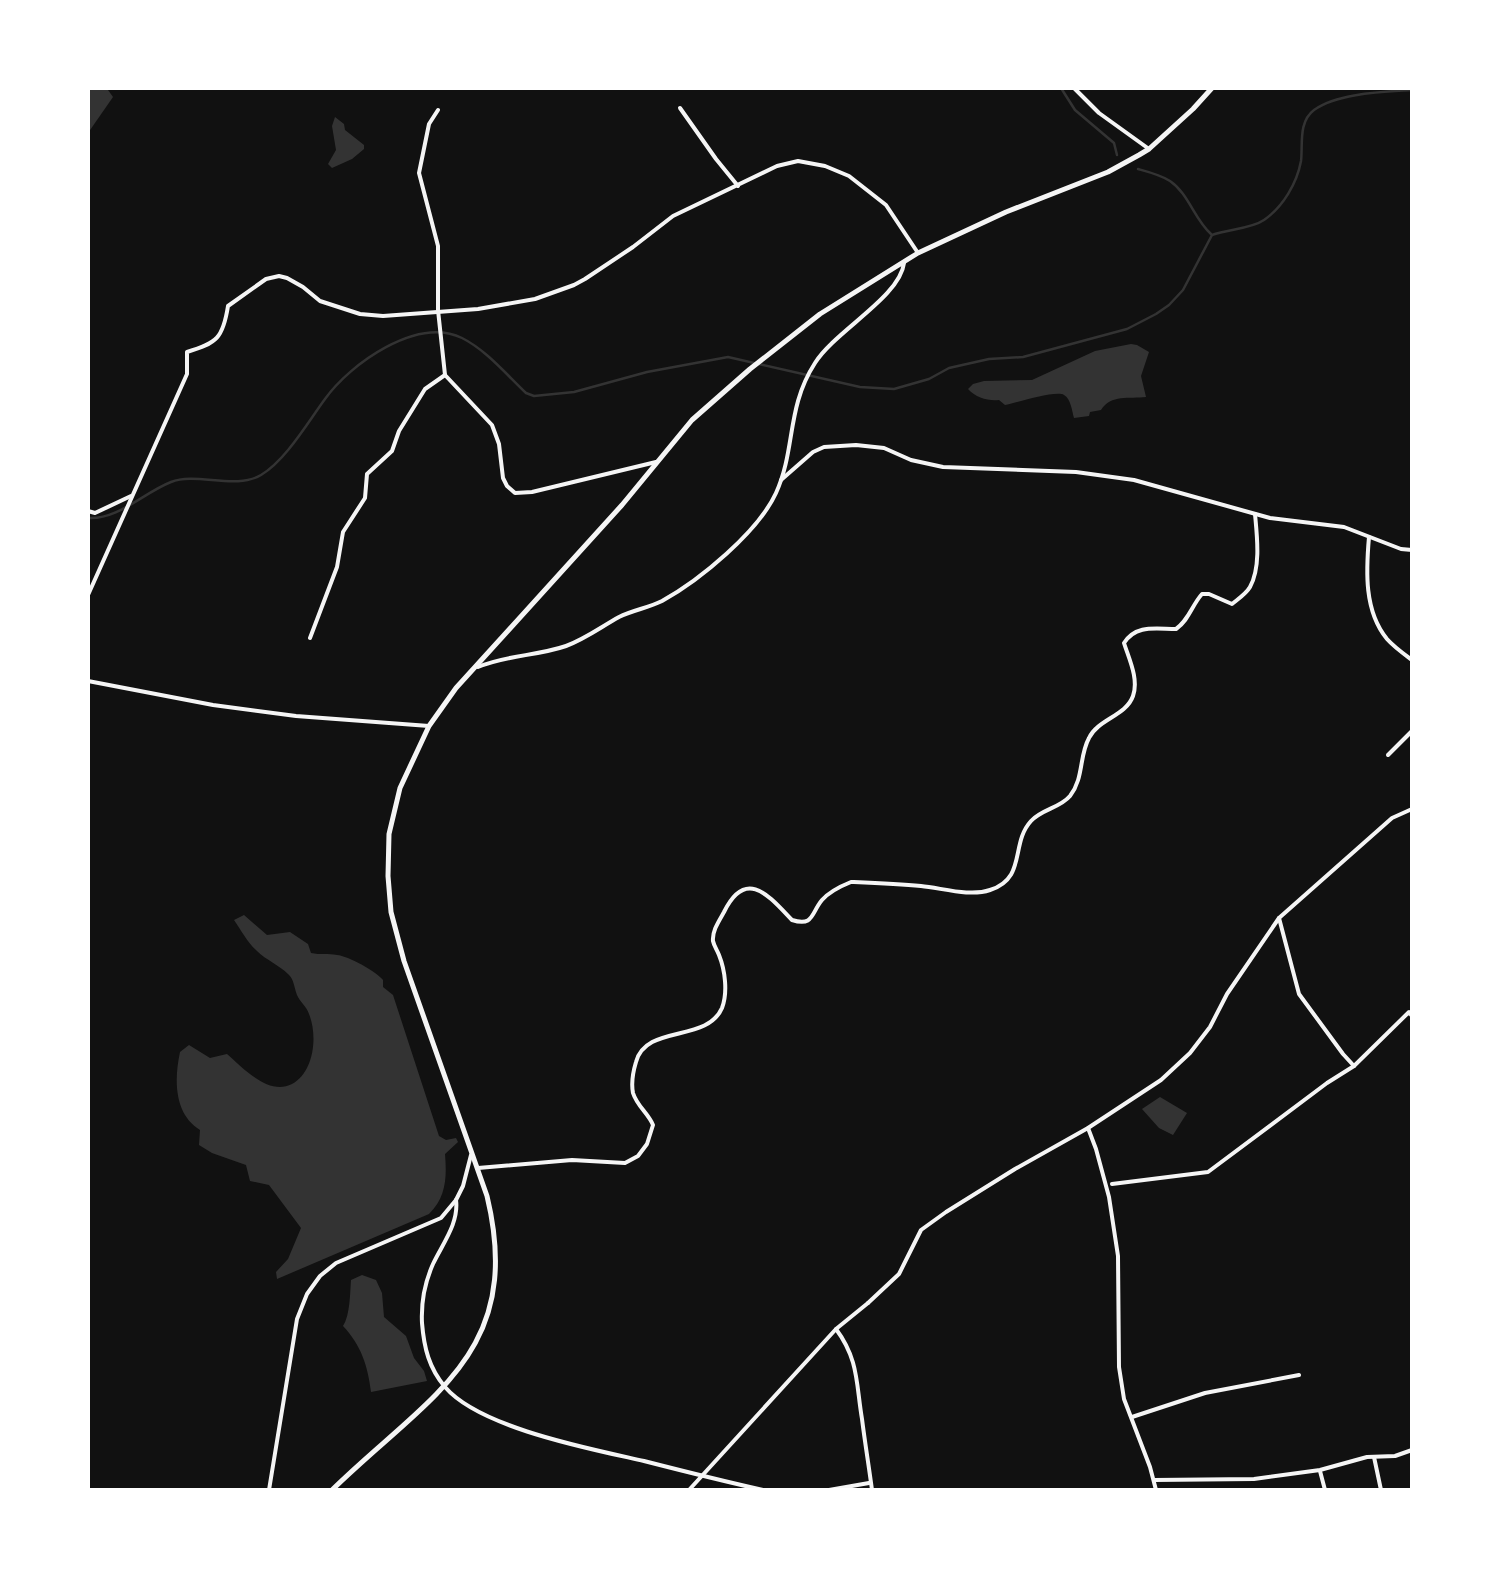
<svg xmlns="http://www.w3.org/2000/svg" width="1500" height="1578" font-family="Signika,sans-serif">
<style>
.water{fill:#333}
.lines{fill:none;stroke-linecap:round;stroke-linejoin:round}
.stream{stroke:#333;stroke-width:2.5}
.minor{stroke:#f5f5f5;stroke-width:4}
.tertiary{stroke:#f5f5f5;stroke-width:4}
.secondary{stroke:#f5f5f5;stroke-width:5}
</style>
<rect width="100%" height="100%" fill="#111"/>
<g class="water">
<path d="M88 88 108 90 113 97 88 133Z"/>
<path d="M335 117 344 124 345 130 364 145V149L352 159 332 168 328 164 336 150 332 126Z"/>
<path d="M1131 344 1137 345 1149 352 1141 376 1146 397C1129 399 1111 394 1101 410L1090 412 1089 416 1074 418C1072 411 1071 399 1064 395 1056 390 1016 403 1005 405L999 400C988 401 976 398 968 389L973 384 984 381 1032 380 1095 351Z"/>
<path d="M244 915 267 935 290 932 308 944 311 953C320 955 328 953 337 955 348 956 376 971 383 980V987L393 995 439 1136 446 1140 456 1138 458 1142 445 1154C447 1178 446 1197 429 1214L277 1279 276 1272 288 1259 301 1228 269 1185 250 1181 246 1165 212 1153 199 1145 200 1130C174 1114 174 1080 180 1052L189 1045 210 1058 227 1054C244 1069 269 1096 292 1084 314 1072 318 1036 309 1014 307 1007 300 1002 297 995 294 987 294 979 288 974 279 965 266 960 257 951 247 942 241 930 234 920Z"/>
<path d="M1160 1097 1187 1113 1173 1135 1159 1128 1142 1109Z"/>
<path d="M362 1275 376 1280 382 1293 384 1317 406 1336 414 1358 424 1371 427 1381 371 1392C368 1366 361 1345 343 1326 350 1315 350 1294 351 1280Z"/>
</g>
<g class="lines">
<g class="stream">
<path d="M1061 88 1075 110 1114 143 1117 155"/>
<path d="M1138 169C1149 172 1161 175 1170 181 1189 194 1194 219 1211 234"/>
<path d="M88 518C118 520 143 493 171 482 196 472 236 490 261 475 286 460 308 422 325 399 350 364 417 316 462 338 486 350 506 374 526 393L534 396 574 392 647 372 728 357 860 387 894 389 929 379 949 368 989 359 1023 357 1127 329 1156 314 1169 305 1183 290 1212 235C1228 229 1251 229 1264 220 1283 207 1297 183 1301 161 1303 145 1298 122 1314 110 1338 93 1383 92 1412 90"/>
</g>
<g class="minor">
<path d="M1074 88 1099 113 1149 149"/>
<path d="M680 108 716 159 738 186"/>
<path d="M438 110 429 124 419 173 438 246V310L445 375 492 425 499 444 503 478 507 486 515 493 532 492 656 462"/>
<path d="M781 480 813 452 824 447 856 445 884 448 911 460 943 467 1076 472 1134 480 1270 518 1344 527 1401 549 1412 550"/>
<path d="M88 511 95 513 131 496"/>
<path d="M1369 537C1366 571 1364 611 1387 639 1394 647 1404 654 1412 660"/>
<path d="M88 595 187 374V352C217 343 223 338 228 306L266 279 279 276 287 278 303 287 320 301 360 314 383 316 478 309 535 299 574 285 585 279 633 247 673 216 777 166 798 161 825 166 849 176 886 205 918 253"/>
<path d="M310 638 337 567 343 532 365 498 367 474 392 451 399 431 425 389 445 375"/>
<path d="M478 667C506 655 537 656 566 646 585 639 601 627 619 617 633 610 648 608 662 601 700 580 758 532 776 493 796 449 786 408 815 363 835 331 900 297 904 263"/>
<path d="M1388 755 1412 731"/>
<path d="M1279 918 1299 994 1343 1054 1354 1066"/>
<path d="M1088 1128 1096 1149 1109 1197 1118 1256 1119 1367 1124 1399 1150 1467 1156 1490"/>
<path d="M478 1168 572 1160 625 1163 638 1156 647 1144 653 1125C648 1113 637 1106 633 1093 631 1083 633 1072 636 1062 646 1024 707 1043 722 1008 728 992 725 970 719 955 717 950 714 946 713 941 712 931 719 921 724 912 746 867 769 896 792 920 814 927 811 913 822 900 830 891 841 886 851 882 874 883 898 884 921 886 942 888 970 897 990 890 1027 878 1010 844 1031 821 1042 809 1060 808 1070 796 1084 778 1079 756 1089 738 1098 719 1126 716 1133 696 1139 679 1129 659 1124 643 1136 624 1156 629 1176 629 1189 620 1192 605 1202 594H1209L1232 604C1238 599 1246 594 1250 587 1261 567 1257 536 1255 514"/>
<path d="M1112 1184 1208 1172 1327 1083 1354 1066 1409 1012 1412 1016"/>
<path d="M456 1200C459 1223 443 1243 433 1264 425 1282 421 1303 422 1323 424 1348 429 1368 445 1387 480 1428 591 1449 644 1461 683 1471 723 1481 763 1490"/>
<path d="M836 1329C859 1360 856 1384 862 1419 865 1443 869 1467 872 1490"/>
<path d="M1132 1417 1205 1393 1299 1375"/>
<path d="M1374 1457 1381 1490"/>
<path d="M1320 1471 1325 1490"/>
<path d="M1154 1480 1254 1479 1320 1470 1367 1457 1395 1456 1412 1450"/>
<path d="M269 1490 297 1319 307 1294 320 1276 336 1263 441 1218 456 1200 463 1186 471 1155"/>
<path d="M689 1490 836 1329 868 1303"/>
<path d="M829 1490 869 1483"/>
</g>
<g class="tertiary">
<path d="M88 681 213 705 296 716 429 726"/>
<path d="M868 1303 899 1274 921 1230 946 1212 1015 1169 1088 1128 1161 1080 1190 1053 1210 1027 1227 994 1279 918 1392 818 1412 809"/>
</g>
<path class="secondary" d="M332 1490C428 1396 525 1354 487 1196L404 961 391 912 388 876 389 834 400 788 429 726 456 688 622 505 692 420 750 369 820 314 918 253 1006 212 1108 172 1139 155 1149 149 1193 109 1212 88"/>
</g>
<rect width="1500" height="1578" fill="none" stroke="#ffffff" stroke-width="180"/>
</svg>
